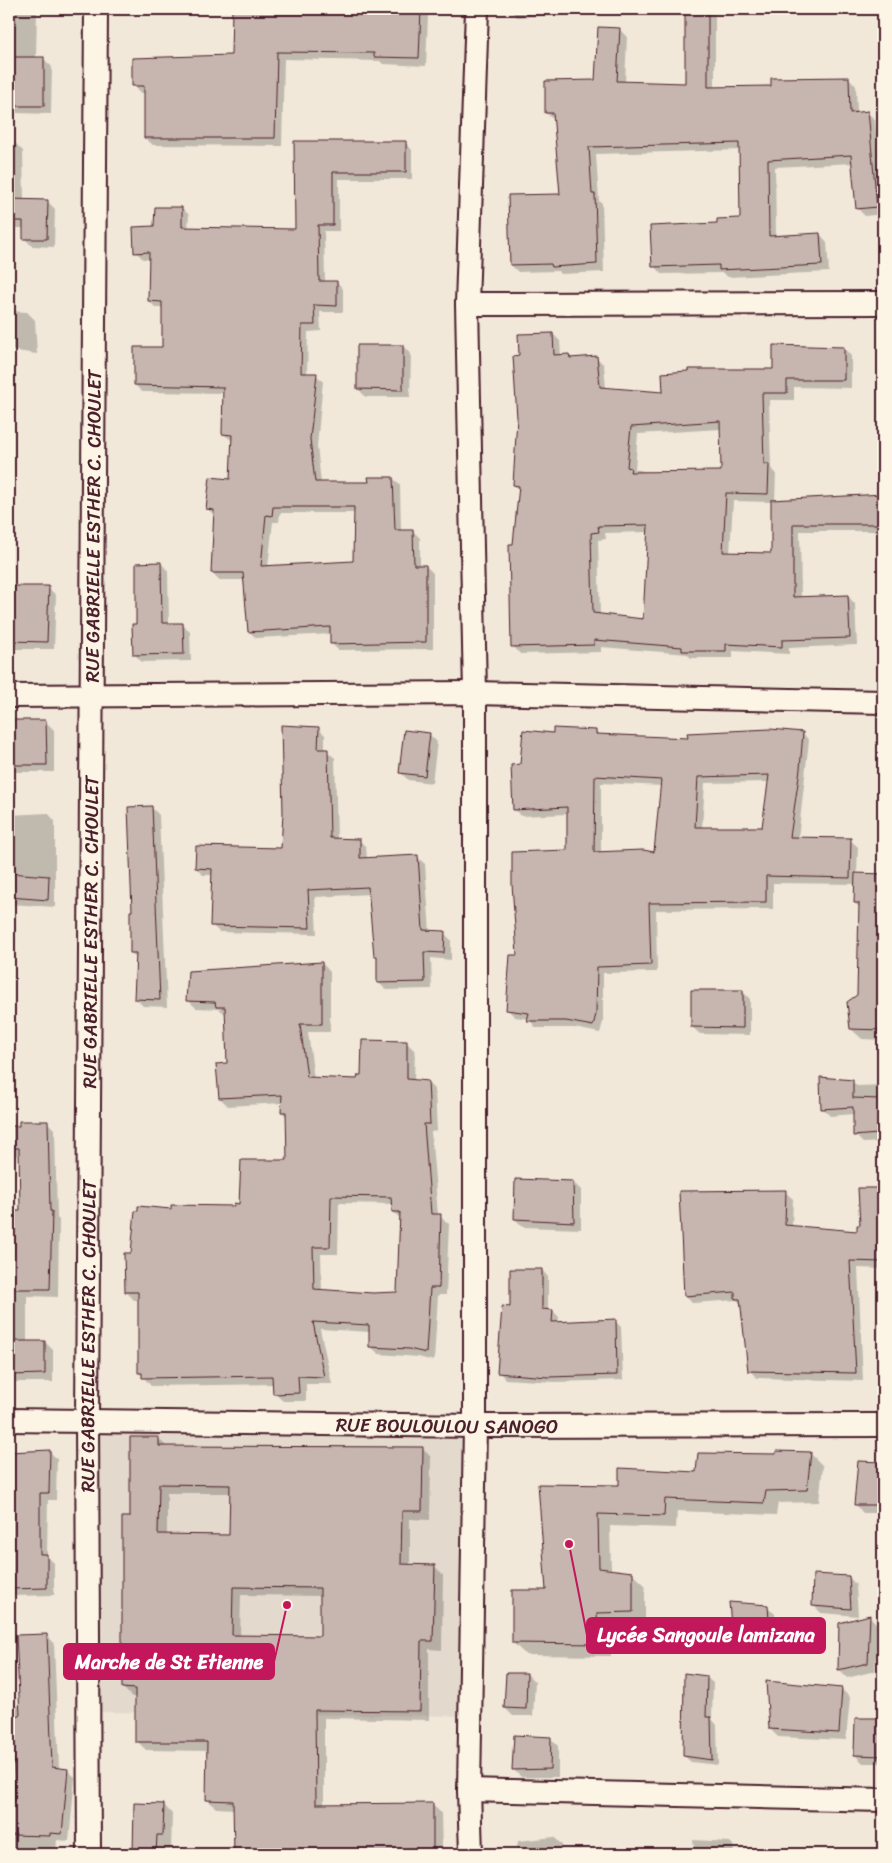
<svg xmlns="http://www.w3.org/2000/svg" width="892" height="1863" font-family="Sriracha,sans-serif">
<style>
.built{fill:#e4d9cd}
.shadow{fill:#0003;fill-rule:evenodd}
.building{fill:#c7b6af;stroke:#4a1f2b;fill-rule:evenodd}
.lines{fill:none;stroke-linecap:round;stroke-linejoin:round}
.street-casing{stroke:#4a1f2b;stroke-width:26}
.street{stroke:#fcf5e5;stroke-width:22}
.labels{text-anchor:middle;dominant-baseline:central;stroke-width:4;stroke-linejoin:round;paint-order:stroke}
.street-label{font-size:19px;fill:#4a1f2b;stroke:#fcf5e5}
.leader{fill:none;stroke:#c2185b;stroke-width:2}
.callout-dot{fill:#c2185b;stroke:#fcf5e5;stroke-width:2}
.callout{fill:#c2185b;stroke:#c2185b;stroke-width:2}
.callout-label{font-size:20px;text-anchor:middle;font-weight:bold;fill:#fff}
</style>
<rect width="100%" height="100%" fill="#f1e8da"/>
<filter id="ink" filterUnits="userSpaceOnUse"><feTurbulence type="fractalNoise" baseFrequency=".02" numOctaves="2"/><feDisplacementMap in="SourceGraphic" scale="10" xChannelSelector="R" yChannelSelector="G"/><feConvolveMatrix kernelMatrix="1 2 1 2 8 2 1 2 1" color-interpolation-filters="sRGB"/></filter>
<g filter="url(#ink)">
<path class="built" d="M87 1419 475 1426 470 1716 89 1712Z"/>
<g class="shadow">
<path d="M9 9H37L36 59H44L52 67 51 114 16 113 9 105Z"/>
<path d="M233 9H312V11L377 13V9H422L428 15 426 66 383 64 380 61 284 59 282 146 153 145 145 138V93H141L133 85 232 56Z"/>
<path d="M509 9H564L565 15 517 17Z"/>
<path d="M688 9H715V88L772 87 849 78 856 86 857 113 867 112 875 120 883 214 865 216 857 208 853 163 775 167 776 236 820 234 827 242 829 272 728 277 723 273 661 274 654 266 718 225 741 219 740 150 596 154 599 201 602 203 604 272 560 274 558 271 518 272 511 265 561 195 555 120 546 113 596 82 619 29 627 37 625 83 687 84Z"/>
<path d="M295 142 406 143 412 150V179H339V231H324L325 282H337L343 289V312H320L321 331 308 332 307 375H316L323 381 317 446 321 483H370L393 478 400 485 401 531H413L420 538V566H426L433 573V649L338 650 332 644V634L256 638 249 631 245 580H219L212 573 215 516 208 509 231 480 233 441 223 434 225 393 142 392 135 385 163 349V308H156L149 301 150 259H143L136 252 156 227 182 208 189 215 188 229 296 230ZM280 513H355L354 562 268 567 273 522H279Z"/>
<path d="M9 143H15L23 151 24 201H47L55 209 54 247 32 246 24 238V228H9Z"/>
<path d="M9 311 27 312 35 320 37 354 9 350Z"/>
<path d="M553 334 560 341 561 356 569 355 573 359 596 357 604 365 606 389 665 394 774 371 844 348 851 356V388L794 387V400H769L771 468 776 473 775 501 883 495V531H800L801 598 848 596 855 604 857 645 789 648V654L733 651V658H691L687 654 601 647V652L520 654 513 646 514 545 519 490 514 485 520 356ZM721 429 723 472 652 473 635 469 638 434ZM733 501 772 502 773 554 730 553ZM649 532 644 621 600 615 598 540 606 539 605 533Z"/>
<path d="M403 346 411 354 410 397H366L358 389Z"/>
<path d="M161 563 168 571 169 625 182 624 190 632 191 661 142 662 134 654 138 625Z"/>
<path d="M9 588H48L56 595 54 649H9Z"/>
<path d="M9 722H46L54 730V772H9Z"/>
<path d="M318 728 325 735V750L335 758 337 839 359 840 366 847 367 859 417 857 425 864 430 932 444 933 451 940V960L431 958 432 989 386 990 379 983V959L375 955 370 894 315 897 317 934 219 932 212 925 213 875H203L196 868 282 850Z"/>
<path d="M596 731 599 735 689 740 802 733 809 740 798 839 850 840 858 847 857 874 883 876V1040L862 1039 851 1029 858 996 860 908 855 903 856 884 773 883V909L656 910 657 972 603 973V1022L600 1033 574 1028H536L529 1019 515 1017 508 1010 519 956 569 851 568 814 521 816 514 809 521 765 554 735ZM770 782 763 828H702L705 783ZM601 783 662 786 655 853H601Z"/>
<path d="M429 734 437 742 432 783 408 780 400 772Z"/>
<path d="M151 807 159 815 167 1007 143 1006 135 998 137 958 131 953 134 913Z"/>
<path d="M48 813 55 821V907L9 904V815Z"/>
<path d="M322 963 330 972V1032H308L314 1079 359 1081 407 1043 415 1051 414 1081 427 1082 435 1090 437 1131 431 1132 438 1215 449 1224 446 1295H438L434 1361 418 1357 379 1354 370 1346V1332L320 1329 332 1384H306V1401H283L274 1393V1384L151 1386 139 1372V1300H134L126 1292 132 1254 172 1210 235 1208 288 1161 287 1117 282 1112V1103L228 1106 220 1098 229 1064 227 1015 219 1009 196 1008 188 1000ZM339 1203 393 1204V1212L401 1219 398 1293 373 1295 322 1291 321 1254H338Z"/>
<path d="M742 991 750 999V1035L700 1034 692 1027Z"/>
<path d="M852 1081 857 1086 883 1085V1142L863 1143 855 1135 854 1114 830 1116 822 1108Z"/>
<path d="M47 1122 55 1130 57 1218 59 1220 58 1297 27 1296V1342H45L53 1350V1382H9V1212H21L20 1155 9 1156V1127Z"/>
<path d="M573 1182 581 1190V1229L523 1227 515 1219Z"/>
<path d="M883 1189V1269L858 1268 863 1381 757 1378 749 1370 741 1304 737 1300 693 1303 685 1295 785 1192 793 1199 792 1227 859 1233 861 1227 859 1190Z"/>
<path d="M542 1270 548 1277V1311H553L559 1317 558 1323 615 1321 621 1327 623 1380 555 1382 505 1379 499 1372 511 1308Z"/>
<path d="M158 1438 167 1447 422 1448 431 1457 430 1520 410 1519V1566H434L443 1575 442 1650 429 1649V1720L324 1718V1805L432 1804 441 1813 442 1854H235L234 1809 216 1808 207 1799 208 1751 146 1750 137 1741V1697H132L123 1688 131 1518ZM167 1493H231L230 1536 167 1535ZM241 1595 321 1596V1638L240 1637Z"/>
<path d="M49 1451 57 1459 56 1500H48L47 1556 54 1563V1595L14 1596 9 1591V1454Z"/>
<path d="M810 1453 823 1466 819 1502 778 1503 776 1515 677 1511 676 1528 610 1526 611 1570 632 1573 645 1585V1624L609 1625 611 1656 526 1655 513 1643 548 1591 539 1486H620L697 1473 777 1455Z"/>
<path d="M859 1462 883 1463V1513H863L856 1505Z"/>
<path d="M849 1577 856 1585 858 1616 821 1613 814 1606Z"/>
<path d="M767 1606 775 1614 777 1645H741L733 1637Z"/>
<path d="M870 1617 878 1625 875 1671 847 1678 839 1670 840 1624Z"/>
<path d="M47 1635 54 1643 59 1769 67 1770 75 1777 69 1841 57 1840 56 1854H9V1802H17L14 1738H9V1705L20 1706Z"/>
<path d="M527 1674 535 1682 533 1716H513L505 1708Z"/>
<path d="M706 1677 713 1683 712 1719 717 1725 718 1765 691 1762 684 1756Z"/>
<path d="M842 1690 850 1697 846 1740 778 1737 770 1729Z"/>
<path d="M883 1719V1763H863L855 1755 856 1720Z"/>
<path d="M550 1738 558 1746V1777H521L513 1769Z"/>
<path d="M164 1805 172 1814 171 1854H126L125 1847H134Z"/>
<path d="M554 1837 562 1845 561 1854H516L518 1841Z"/>
<path d="M693 1840 730 1842 733 1845 734 1854H695Z"/>
</g>
<g class="building">
<path d="M232 9 376 11V9H421L419 58 374 57V53L277 52 275 138H144V86H132V58L231 55Z"/>
<path d="M685 9H708V87L771 86V78L849 77 850 113 868 111 877 207 856 209 851 155 768 160 769 236 820 233 822 265 719 270V265L652 267 650 226 717 223V219L740 218 739 143 589 147 592 194H595L597 264 552 267 551 264 510 265 508 195 560 194 553 113H545V81L595 80 598 27 620 28 617 81 685 83Z"/>
<rect x="9" y="57" width="35" height="49"/>
<path d="M294 141H406V172H333V225H318L319 281H337V306L314 305 315 325H302L301 373H317L310 439 315 482H369L368 477H393L395 530H413L414 565H426V642L330 644V627L248 632 243 573H211L214 510 206 509 210 477 230 479 232 435 222 434 223 387 134 385V347H162V302L148 301 149 252 134 253 133 227 154 226 155 207H182V227L295 229ZM273 507H354L353 561 261 566 266 515 272 516Z"/>
<path d="M9 199 48 200 47 239H23V221H9Z"/>
<path d="M553 333 554 355 569 354 570 358 597 356 600 387 663 392 662 373 688 371V369H773V345L844 347V380H787V393H762L764 464H769L768 494 726 493 723 552 771 553V500L883 494V524H793V597L848 595 850 638 782 640V647L726 644V651H682V647L594 640V645L511 647 509 544H513L519 486 513 485 517 418 513 356 519 355 518 334ZM720 421 721 471 630 472 631 468 627 467 631 427ZM648 525 643 619 593 613 591 533 599 532 598 526Z"/>
<path d="M357 345H403V390L357 389Z"/>
<path d="M161 562 162 623H183L184 654 133 655 132 624H136V563Z"/>
<path d="M9 586H49L47 642 9 641Z"/>
<path d="M9 720H46L47 765H9Z"/>
<path d="M281 725 319 727 318 749H328L330 838 360 839V858L418 855 423 930 445 931 444 953 424 952 425 982 377 983V956H374L368 887 308 890 310 928 210 926 212 869 195 868 196 846 281 848 283 813Z"/>
<path d="M553 728 596 730V734L688 738 687 733 770 729 803 732 800 769 790 837 851 838 850 878 766 876V902L649 903 651 965 597 967 596 1014 593 1026 566 1021H527L529 1013 506 1010 510 955H517L512 884V852L567 850V807L513 810 511 765 520 764 523 730 553 733ZM769 775 762 827H695L698 777ZM595 776 661 780 654 852 643 850 594 852Z"/>
<path d="M404 730 430 733 425 776 399 773Z"/>
<path d="M152 806 154 854 160 1000 134 999 136 953H130V911H132L128 807Z"/>
<path d="M9 873 49 876 48 900 9 897Z"/>
<path d="M855 873 883 874V1030L850 1029 847 1002 857 995 859 903H854Z"/>
<path d="M322 962V1024H300L307 1077 357 1079 358 1075H361L362 1040 407 1041V1079L428 1081 430 1124H424L431 1214H441L439 1288H430L426 1353 409 1349 369 1347V1325L313 1322 324 1377 298 1376 299 1393 273 1394 272 1376 142 1378V1373H138V1292H125L124 1253H131L135 1211H138V1206L171 1209V1205L234 1206V1203L239 1204 241 1160H287L286 1112H281L282 1095 219 1098 216 1064 227 1063 225 1007H216L215 1002 186 1001 188 971ZM331 1196 391 1197 392 1212H400L397 1292 373 1293 314 1289 313 1247H330Z"/>
<path d="M691 990H743V1028L691 1027Z"/>
<path d="M820 1077 853 1080V1098L879 1099 878 1134 853 1136V1107L821 1109Z"/>
<path d="M19 1121H48L50 1211H52L50 1289H10L12 1211H20L19 1148H9V1126H19Z"/>
<path d="M515 1179 573 1181 574 1222 514 1219Z"/>
<path d="M858 1188H883V1262L850 1261 856 1373 748 1371 740 1299H735V1292L684 1296 679 1191 786 1190 785 1225 857 1231V1225H860Z"/>
<path d="M510 1269H542V1309L553 1310 552 1322 616 1319 617 1375 548 1377 497 1373 502 1306 510 1307Z"/>
<path d="M9 1341H45V1374L9 1375Z"/>
<path d="M130 1437H159V1446L423 1447 422 1511H402L401 1564 435 1565 433 1641H421L420 1711 315 1710 316 1804 433 1803V1854H234L233 1801 206 1800 207 1742H135V1689L122 1688V1517H130ZM159 1484 230 1485 229 1535 158 1534ZM233 1587 320 1588V1636L232 1635Z"/>
<path d="M50 1450 49 1493H40V1554H47V1588L9 1589V1452Z"/>
<path d="M776 1451 811 1452 807 1490 766 1491 764 1503 665 1499 664 1516 598 1514 599 1568 633 1572V1612L597 1613 599 1644 512 1643V1590H546L538 1484 619 1485V1468L696 1472 698 1453 776 1454Z"/>
<path d="M858 1461 883 1462V1505H854Z"/>
<path d="M813 1574 849 1576 851 1609 812 1606Z"/>
<path d="M729 1602 768 1605 770 1637H732Z"/>
<path d="M870 1615 868 1663 838 1670 839 1623Z"/>
<path d="M47 1634 52 1767 68 1769 62 1834 50 1833V1836L9 1835V1801H15L12 1717 20 1716 16 1635Z"/>
<path d="M506 1673H527L526 1709 504 1708Z"/>
<path d="M684 1673 707 1676 706 1717H711L712 1760 683 1756Z"/>
<path d="M766 1681 842 1688 839 1733 769 1729Z"/>
<path d="M855 1718H883V1756L854 1755Z"/>
<path d="M514 1735 551 1737 550 1769 512 1770Z"/>
<path d="M134 1803 164 1804 163 1835H157L156 1854H133Z"/>
</g>
<g class="lines">
<g class="street-casing">
<g id="street">
<path d="M467 304 883 303"/>
<path d="M9 696 475 693 883 702"/>
<path id="s1" d="M9 1420 475 1426 883 1425"/>
<path d="M469 1790 883 1800"/>
<path id="s2" d="M89 1854 87 1419 96 9"/>
<path d="M471 1854 469 1790 475 1426V693L467 304 477 9"/>
</g>
</g>
<use href="#street" class="street"/>
</g>
</g>
<g class="labels">
<g class="street-label">
<text stroke="none"><textPath href="#s2" startOffset="1328">RUE GABRIELLE ESTHER C. CHOULET</textPath></text>
<text stroke="none"><textPath href="#s2" startOffset="922">RUE GABRIELLE ESTHER C. CHOULET</textPath></text>
<text stroke="none"><textPath href="#s2" startOffset="518">RUE GABRIELLE ESTHER C. CHOULET</textPath></text>
<text stroke="none"><textPath href="#s1" startOffset="438">RUE BOULOULOU SANOGO</textPath></text>
</g>
</g>
<path class="leader" d="M569 1544L587 1635M287 1605L274 1662"/>
<g class="callout-dot">
<circle cx="569" cy="1544" r="5"/>
<circle cx="287" cy="1605" r="5"/>
</g>
<g class="callout">
<rect x="587" y="1618" width="238" height="35" rx="5"/>
<rect x="64" y="1644" width="210" height="35" rx="5"/>
</g>
<g class="callout-label">
<text x="706" y="1642">Lycée Sangoule lamizana</text>
<text x="169" y="1669">Marche de St Etienne</text>
</g>
<rect width="892" height="1863" fill="none" stroke="#fcf5e5" stroke-width="30"/>
<rect x="15" y="15" width="862" height="1833" fill="none" stroke="#4a1f2b" stroke-width="2" filter="url(#ink)"/>
</svg>
